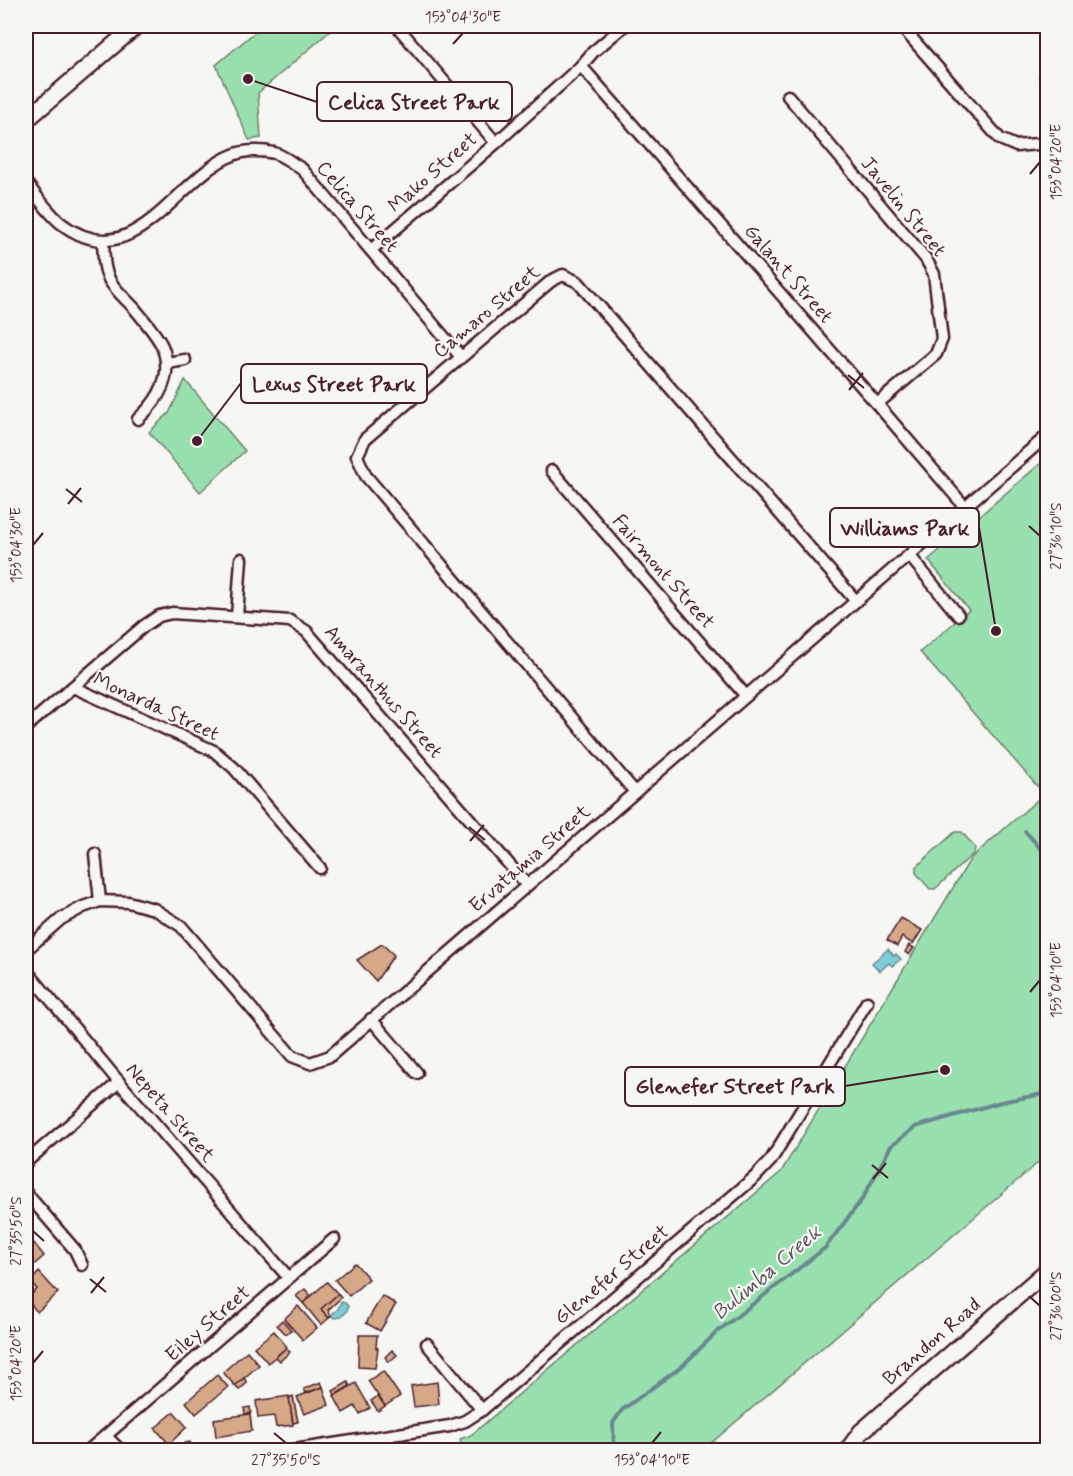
<svg xmlns="http://www.w3.org/2000/svg" width="1073" height="1476" font-family="Mynerve,sans-serif">
<style>
.green{fill:#98e0ae;stroke:#71806c;stroke-width:1.5}
.water{fill:#7dced5;stroke:#698891;stroke-width:1.5}
.lines{fill:none;stroke-linecap:round;stroke-linejoin:round}
.stream{stroke:#698891;stroke-width:4}
.building{fill:#d5a887;stroke:#4a1f2b;stroke-width:1.5}
.street-casing{stroke:#4a1f2b;stroke-width:15}
.secondary-casing{stroke:#4a1f2b;stroke-width:20}
.street{stroke:#f6f6f2;stroke-width:10}
.secondary{stroke:#f6f6f2;stroke-width:15}
.ticks{fill:none;stroke:#4a1f2b;stroke-width:2}
.labels{text-anchor:middle;dominant-baseline:central;stroke-width:4.5;stroke-linejoin:round;paint-order:stroke}
.street-label{font-size:20px;fill:#4a1f2b;stroke:#f6f6f2}
.water-label{font-size:21px;font-style:italic;fill:#59545e;stroke:#f6f6f2}
.leader{fill:none;stroke:#4a1f2b;stroke-width:2}
.callout-dot{fill:#4a1f2b;stroke:#f6f6f2;stroke-width:2}
.callout{fill:#f6f6f2;stroke:#4a1f2b;stroke-width:2}
.callout-label{font-size:21px;text-anchor:middle;font-weight:bold;fill:#4a1f2b}
.neatline{fill:none;stroke:#4a1f2b;stroke-width:2}
.ticks-label{font-size:15px;text-anchor:middle;fill:#4a1f2b}
</style>
<rect width="100%" height="100%" fill="#f6f6f2"/>
<filter id="ink" filterUnits="userSpaceOnUse"><feTurbulence type="fractalNoise" baseFrequency=".0167" numOctaves="2"/><feDisplacementMap in="SourceGraphic" scale="12" xChannelSelector="R" yChannelSelector="G"/><feConvolveMatrix kernelMatrix="1 2 1 2 8 2 1 2 1" color-interpolation-filters="sRGB"/></filter>
<g filter="url(#ink)">
<g class="green">
<path d="M262 26H336L258 93 261 138 249 140 216 65Z"/>
<path d="M185 380 245 451 200 492 149 432 169 413Z"/>
<path d="M1047 458V1155L703 1450H462L460 1439 471 1435 781 1172 971 858 1044 794 920 652 969 610 928 560Z"/>
<path d="M955 832H962L975 848 974 853 935 889H930L916 873V867Z"/>
</g>
<g class="water">
<path d="M888 949 894 956 896 954 901 959 892 966 889 963 880 971 872 963Z"/>
<path d="M341 1302 345 1303 348 1306C348 1313 341 1318 334 1318L332 1316V1314L338 1309Z"/>
</g>
<g class="lines">
<g class="stream">
<path d="M1025 831 1048 857"/>
<path d="M614 1450 613 1423 622 1410 681 1367 717 1332 825 1248 863 1198 891 1146 915 1127 1001 1102 1048 1093"/>
</g>
</g>
<g class="building">
<path d="M901 918 922 930 913 944 902 937 897 946 887 940Z"/>
<path d="M382 944 394 955 376 981 357 960Z"/>
<path d="M909 945 914 948 909 955 905 952Z"/>
<path d="M26 1242 29 1247 34 1243 44 1256 26 1272Z"/>
<path d="M355 1263 369 1279 349 1296 335 1280Z"/>
<path d="M39 1272 58 1293 37 1312 27 1299 37 1289 30 1282Z"/>
<path d="M327 1282 338 1294 321 1309 329 1318 321 1325 303 1303Z"/>
<path d="M305 1289 311 1296 303 1303 296 1296Z"/>
<path d="M338 1294 341 1298 328 1310 331 1316 329 1318 321 1309Z"/>
<path d="M382 1296 396 1304 380 1331 366 1323Z"/>
<path d="M298 1306 317 1328 303 1340 284 1319Z"/>
<path d="M282 1320 291 1330 286 1334 277 1325Z"/>
<path d="M274 1331 287 1347 268 1363 254 1347Z"/>
<path d="M359 1335H377L376 1348H378L375 1368 358 1367Z"/>
<path d="M286 1348 290 1352 280 1361 276 1357Z"/>
<path d="M392 1350 397 1355 389 1362 385 1357Z"/>
<path d="M247 1351 259 1365 235 1386 223 1372Z"/>
<path d="M383 1371 400 1396 385 1406 368 1381Z"/>
<path d="M217 1375 228 1387 196 1414 186 1402Z"/>
<path d="M244 1378 247 1383 239 1390 235 1386Z"/>
<path d="M321 1382 323 1387 306 1393 304 1389Z"/>
<path d="M348 1382 350 1386 335 1395 333 1391Z"/>
<path d="M437 1382 439 1404 414 1407 411 1386Z"/>
<path d="M356 1383 370 1408 360 1414 355 1406 343 1413 334 1396Z"/>
<path d="M323 1387 329 1405 304 1414 297 1397Z"/>
<path d="M289 1396 293 1425 276 1427 274 1416 258 1418 256 1401Z"/>
<path d="M293 1396 298 1422 293 1423 289 1398Z"/>
<path d="M378 1396 385 1406 378 1411 371 1401Z"/>
<path d="M250 1407 251 1413 245 1414 244 1408Z"/>
<path d="M174 1412 187 1427 169 1444 155 1428Z"/>
<path d="M250 1414 252 1431 216 1437 214 1419Z"/>
<path d="M190 1442 191 1448 186 1450 184 1443Z"/>
</g>
<g class="lines">
<g class="street-casing">
<g id="street">
<path d="M397 26 496 143"/>
<path d="M901 26 1000 139 1016 146 1048 143"/>
<path d="M581 66 877 404 965 507"/>
<path d="M1048 75 1046 77 1048 86"/>
<path d="M788 96 926 259 934 274 942 339 936 354 877 404"/>
<path d="M26 183C35 194 51 216 62 224 135 279 176 177 233 155 244 150 262 150 274 153 283 155 293 164 302 169L461 357"/>
<path d="M103 241C104 255 103 269 110 281 116 291 127 300 135 309 143 319 157 335 162 346 174 375 159 400 138 419"/>
<path d="M371 250 496 143 581 66 593 52 624 26"/>
<path d="M167 363 185 360"/>
<path d="M552 471 746 696"/>
<path d="M909 555 958 615"/>
<path d="M237 617 241 559"/>
<path d="M73 687 214 751 234 768 320 868"/>
<path d="M26 727 144 626 159 616 172 613 290 621 306 631 527 885"/>
<path d="M635 792 366 476 357 456 365 439 551 281 563 275 578 282 856 601"/>
<path d="M95 854 100 901"/>
<path d="M26 950 61 919 83 907 100 901 128 902 154 909 181 926 292 1056 310 1063 330 1056 1048 435"/>
<path d="M26 970 119 1082 288 1277"/>
<path d="M371 1019 417 1073"/>
<path d="M26 1162 119 1082"/>
<path d="M26 1193 75 1250 82 1265"/>
<path d="M427 1344 482 1410"/>
<path d="M106 1436 120 1450"/>
<path d="M388 1437 390 1450"/>
<path d="M26 1449 27 1450"/>
<path d="M89 1450 334 1239"/>
<path d="M294 1450 450 1426 465 1421 482 1410 755 1177 771 1160 867 1002"/>
</g>
</g>
<g class="secondary-casing">
<g id="secondary">
<path d="M26 120 136 26"/>
<path d="M848 1450 861 1432 1048 1270"/>
</g>
</g>
<use href="#street" class="street"/>
<use href="#secondary" class="secondary"/>
</g>
</g>
<path class="ticks" d="M453 44 463 33M1030 174 1040 162M848 375 864 388M849 390 863 373M66 489 82 502M68 504 81 488M1029 526 1040 536M33 545 43 533M469 827 485 840M470 841 484 825M1030 992 1040 980M872 1165 888 1178M873 1179 886 1163M33 1231 44 1241M90 1279 106 1292M91 1293 104 1277M1029 1296 1040 1306M33 1363 43 1351M274 1433 286 1443M652 1443 661 1432"/>
<g class="labels">
<g class="street-label">
<text transform="translate(433 173) rotate(-41)">Mako Street</text>
<text transform="translate(357 207) rotate(49)">Celica Street</text>
<text transform="translate(903 207) rotate(51)">Javelin Street</text>
<text transform="translate(788 274) rotate(49)">Galant Street</text>
<text transform="translate(487 312) rotate(-40)">Camaro Street</text>
<text transform="translate(663 572) rotate(49)">Fairmont Street</text>
<text transform="translate(383 692) rotate(49)">Amaranthus Street</text>
<text transform="translate(156 707) rotate(25)">Monarda Street</text>
<text transform="translate(530 859) rotate(-41)">Ervatamia Street</text>
<text transform="translate(170 1113) rotate(49)">Nepeta Street</text>
<text transform="translate(612 1275) rotate(-40)">Glenefer Street</text>
<text transform="translate(208 1324) rotate(-41)">Eiley Street</text>
<text transform="translate(932 1342) rotate(-41)">Brandon Road</text>
</g>
<g class="water-label">
<text transform="translate(767 1273) rotate(-40)">Bulimba Creek</text>
</g>
</g>
<path class="leader" d="M248 79L317 102M197 441L241 383M996 631L979 527M945 1070L845 1086"/>
<g class="callout-dot">
<circle cx="248" cy="79" r="6"/>
<circle cx="197" cy="441" r="6"/>
<circle cx="996" cy="631" r="6"/>
<circle cx="945" cy="1070" r="6"/>
</g>
<g class="callout">
<rect x="317" y="82" width="195" height="39" rx="6"/>
<rect x="241" y="364" width="186" height="39" rx="6"/>
<rect x="830" y="508" width="149" height="39" rx="6"/>
<rect x="625" y="1067" width="220" height="39" rx="6"/>
</g>
<g class="callout-label">
<text x="414" y="109">Celica Street Park</text>
<text x="334" y="391">Lexus Street Park</text>
<text x="905" y="535">Williams Park</text>
<text x="735" y="1093">Glenefer Street Park</text>
</g>
<rect width="1073" height="1476" fill="none" stroke="#f6f6f2" stroke-width="66"/>
<rect x="33" y="33" width="1007" height="1410" class="neatline"/>
<g class="ticks-label">
<text x="463" y="22">153°04'30"E</text>
<text transform="translate(1056 162) rotate(-90)" y="5">153°04'20"E</text>
<text transform="translate(1056 536) rotate(-90)" y="5">27°36'10"S</text>
<text transform="translate(16 545) rotate(-90)" y="5">153°04'30"E</text>
<text transform="translate(1056 980) rotate(-90)" y="5">153°04'10"E</text>
<text transform="translate(16 1231) rotate(-90)" y="5">27°35'50"S</text>
<text transform="translate(1056 1306) rotate(-90)" y="5">27°36'00"S</text>
<text transform="translate(16 1363) rotate(-90)" y="5">153°04'20"E</text>
<text x="286" y="1465">27°35'50"S</text>
<text x="652" y="1465">153°04'10"E</text>
</g>
</svg>
